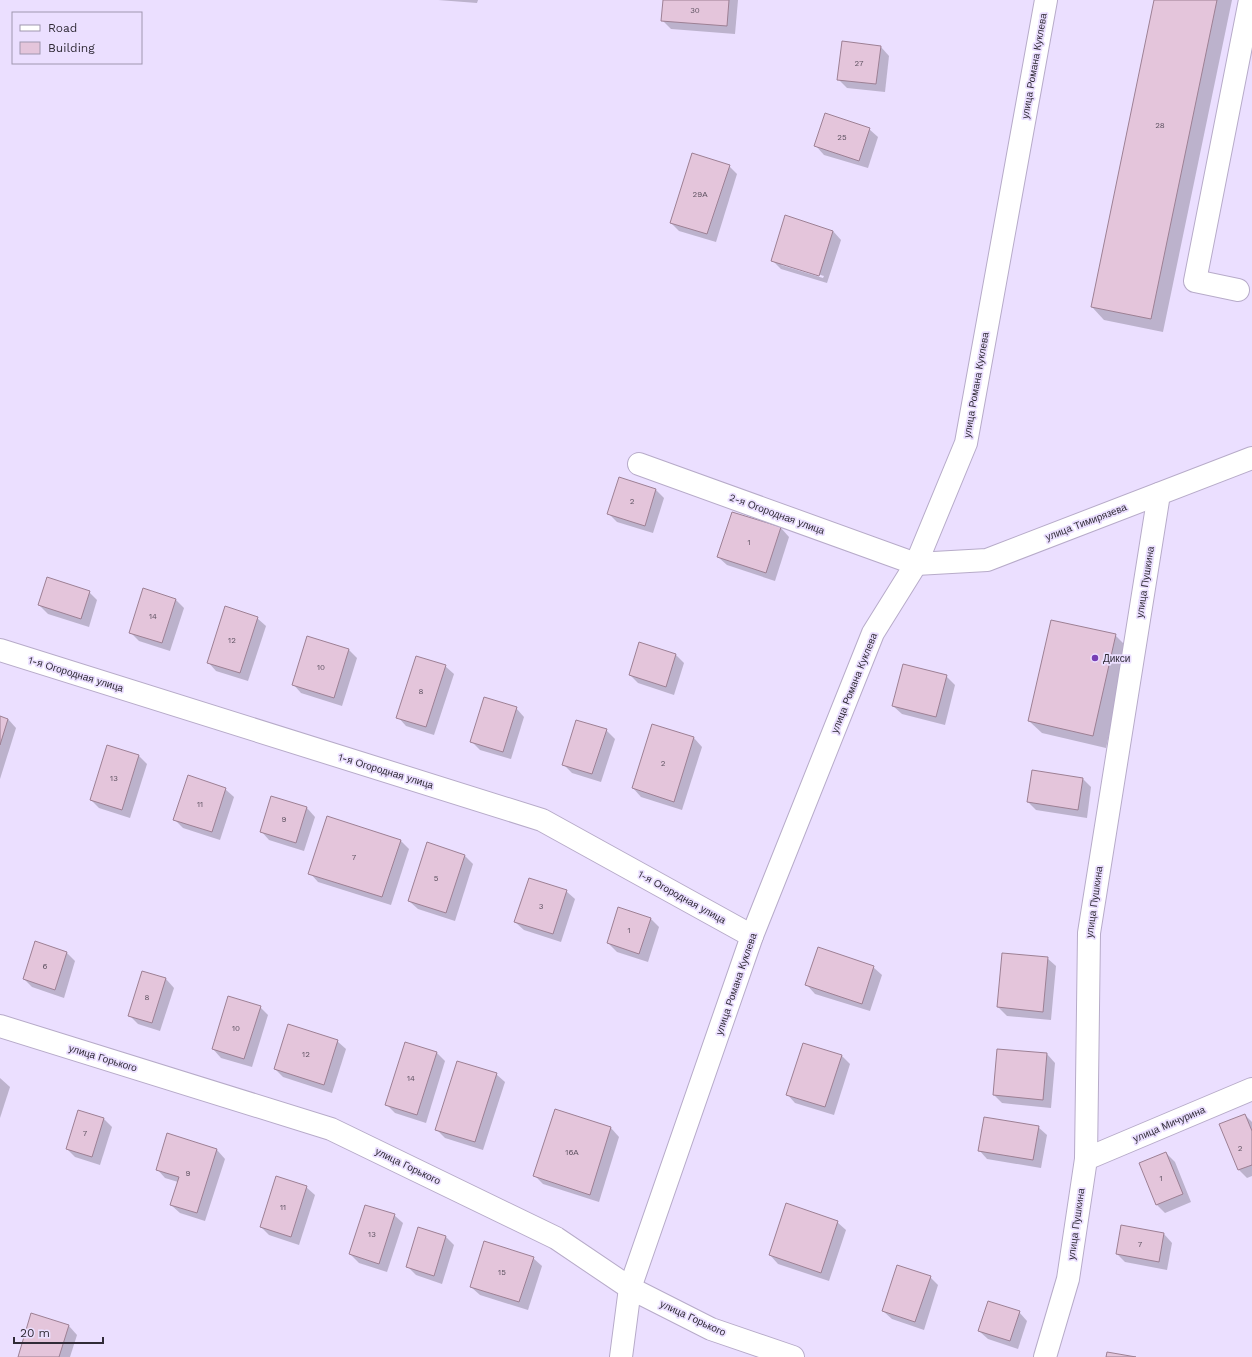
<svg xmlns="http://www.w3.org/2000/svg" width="1252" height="1357" font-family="'Work Sans',sans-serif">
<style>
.shadow{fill:#0003;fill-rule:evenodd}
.building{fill:#e4c5db;stroke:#9d8094}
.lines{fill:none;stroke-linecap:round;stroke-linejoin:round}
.minor-casing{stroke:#b7abc9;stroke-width:24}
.minor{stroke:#fff;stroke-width:22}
.poi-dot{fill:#763eb4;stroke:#ebdfff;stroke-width:1.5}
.labels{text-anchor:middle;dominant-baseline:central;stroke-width:3.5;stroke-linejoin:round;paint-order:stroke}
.number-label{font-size:8px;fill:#5d5260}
.street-label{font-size:10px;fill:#302b37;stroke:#ebdfff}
.poi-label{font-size:10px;fill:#302b37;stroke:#ebdfff;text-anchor:start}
</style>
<rect width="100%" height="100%" fill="#ebdfff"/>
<g class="shadow">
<path d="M438 0H478L477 3Z"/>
<path d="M664 0H738L735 34 671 29 662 20Z"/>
<path d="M1155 0H1232L1163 332 1104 320 1092 307Z"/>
<path d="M843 43 881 47 889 56 885 92 847 88 838 79Z"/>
<path d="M869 129 878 137 868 168 824 155 816 146Z"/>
<path d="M729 166 737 174 716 242 679 231 671 223Z"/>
<path d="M833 231 841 240 827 283 781 269 772 260ZM781 263 824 276 823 278 781 265Z"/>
<path d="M656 490 664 498 653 533 617 522 608 513Z"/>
<path d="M781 528 789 537 775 581 727 565 718 557Z"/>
<path d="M89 592 97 600 89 627 48 614 39 605Z"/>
<path d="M176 600 184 608 170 651 139 641 130 632Z"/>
<path d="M257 618 266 626 248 681 216 671 208 662Z"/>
<path d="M1115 635 1128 648 1106 748 1042 733 1029 721Z"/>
<path d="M308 637 349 650 357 658 342 706 301 693 293 684Z"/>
<path d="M640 643 676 655 684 663 674 695 638 683 630 675Z"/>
<path d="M445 666 454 674 434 735 406 726 398 717Z"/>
<path d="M946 676 955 685 945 725 902 714 893 706Z"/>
<path d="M516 708 524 717 511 759 480 750 471 741Z"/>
<path d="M0 717 8 719 16 728 0 779Z"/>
<path d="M653 725 694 738 702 747 682 810 641 797 633 788Z"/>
<path d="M606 730 615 739 601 782 572 773 563 764Z"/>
<path d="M139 756 147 764 130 818 99 808 91 800Z"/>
<path d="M1083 779 1091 787 1087 818 1036 810 1028 802Z"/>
<path d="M225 789 234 797 220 840 183 828 175 820Z"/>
<path d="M272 798 307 808 315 817 304 851 269 840 261 831Z"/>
<path d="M400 840 409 849 391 905 318 882 310 873Z"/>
<path d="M464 855 473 864 455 921 418 909 409 901Z"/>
<path d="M566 891 575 899 561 942 524 930 515 922Z"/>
<path d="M650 918 659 927 648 962 617 952 608 943Z"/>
<path d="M35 942 67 953 75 961 64 998 32 987 24 979Z"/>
<path d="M1047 958 1056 966 1051 1020 1007 1016 998 1007Z"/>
<path d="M873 967 882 975 870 1011 815 994 807 985Z"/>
<path d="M143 972 166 979 174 988 160 1031 138 1024 129 1015Z"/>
<path d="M260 1007 268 1015 252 1067 221 1058 213 1049Z"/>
<path d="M337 1041 346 1049 332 1093 283 1077 275 1069Z"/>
<path d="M406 1043 437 1053 445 1061 426 1123 395 1113 386 1104Z"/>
<path d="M804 1044 842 1056 850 1064 834 1115 795 1103 787 1094Z"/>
<path d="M998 1050 1047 1054 1055 1063 1051 1108 1002 1103 994 1095Z"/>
<path d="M496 1074 505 1082 483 1150 445 1138 436 1129Z"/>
<path d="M0 1078 10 1087 0 1118Z"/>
<path d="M555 1110 611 1128 619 1137 599 1202 543 1184 535 1176Z"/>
<path d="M1245 1115 1252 1122V1176L1247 1178 1239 1170Z"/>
<path d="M104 1119 112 1127 100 1165 75 1157 67 1149Z"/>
<path d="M1038 1127 1047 1135 1041 1168 987 1159 979 1150Z"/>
<path d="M168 1135 217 1150 225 1159 205 1221 180 1213 171 1205 178 1182 165 1178 157 1169Z"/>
<path d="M1166 1153 1175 1162 1191 1202 1165 1213 1156 1204Z"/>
<path d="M306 1187 315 1195 299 1245 269 1235 261 1227Z"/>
<path d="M394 1215 403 1223 387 1272 359 1263 350 1254Z"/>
<path d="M837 1222 846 1230 829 1281 778 1264 770 1255Z"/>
<path d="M419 1228 446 1237 454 1245 442 1284 416 1275 407 1266Z"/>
<path d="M1164 1234 1172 1243 1167 1270 1125 1262 1117 1254Z"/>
<path d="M533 1258 542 1266 528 1310 480 1295 471 1287Z"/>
<path d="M930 1277 938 1285 924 1330 892 1319 883 1311Z"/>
<path d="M1019 1312 1027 1321 1018 1349 988 1339 979 1331Z"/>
<path d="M69 1326 77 1335 70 1357H19Z"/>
</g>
<g class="building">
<path d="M663 0H729L727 26 661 21Z"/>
<path d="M1154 0H1217L1151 319 1091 307Z"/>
<path d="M842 41 881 46 876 84 837 80Z"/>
<path d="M825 113 870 128 859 161 814 146Z"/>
<path d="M692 153 730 165 707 234 670 223Z"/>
<path d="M785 215 833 231 819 276 771 261Z"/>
<path d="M619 477 656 489 645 526 607 514Z"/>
<path d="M732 512 781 527 766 573 717 557Z"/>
<path d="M47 577 90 591 81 619 38 605Z"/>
<path d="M143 588 176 599 162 643 129 633Z"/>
<path d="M225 606 258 617 240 673 207 663Z"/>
<path d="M1051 620 1116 634 1093 736 1028 721Z"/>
<path d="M307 636 349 649 334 698 292 685Z"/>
<path d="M639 642 676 654 666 687 629 675Z"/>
<path d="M416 656 446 665 426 727 396 718Z"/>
<path d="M903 664 947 675 936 717 892 706Z"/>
<path d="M484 697 517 707 503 752 470 742Z"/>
<path d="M0 716 8 719 0 745Z"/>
<path d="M576 720 607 729 592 774 562 765Z"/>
<path d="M652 724 694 737 674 802 632 788Z"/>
<path d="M107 745 139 755 122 810 90 800Z"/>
<path d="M1032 770 1083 778 1078 810 1027 802Z"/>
<path d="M188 775 226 788 212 832 173 820Z"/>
<path d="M271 796 307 807 296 843 260 832Z"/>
<path d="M327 816 401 840 382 897 308 874Z"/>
<path d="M427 842 465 855 446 913 408 901Z"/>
<path d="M529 878 567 890 553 934 514 922Z"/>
<path d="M618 907 651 918 639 954 607 943Z"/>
<path d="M35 941 67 952 55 990 23 979Z"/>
<path d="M818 947 874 966 862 1004 805 985Z"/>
<path d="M1002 953 1048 957 1043 1012 997 1007Z"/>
<path d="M142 971 166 978 152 1023 128 1016Z"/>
<path d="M228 996 261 1006 244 1059 212 1049Z"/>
<path d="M288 1024 338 1040 324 1085 274 1069Z"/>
<path d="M405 1042 437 1052 417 1115 385 1105Z"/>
<path d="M803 1043 842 1055 825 1107 786 1095Z"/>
<path d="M997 1049 1047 1053 1043 1100 993 1095Z"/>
<path d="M457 1061 497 1073 475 1142 435 1130Z"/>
<path d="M555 1109 611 1127 590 1195 533 1176Z"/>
<path d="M78 1110 104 1118 92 1157 66 1149Z"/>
<path d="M1245 1114 1252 1131V1165L1238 1170 1219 1124Z"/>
<path d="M984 1117 1039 1126 1033 1160 978 1151Z"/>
<path d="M167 1133 217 1149 197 1213 170 1205 179 1177 156 1170Z"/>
<path d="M1166 1152 1183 1194 1156 1205 1139 1163Z"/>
<path d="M276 1176 307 1186 291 1237 260 1227Z"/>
<path d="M786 1203 838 1221 821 1273 769 1255Z"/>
<path d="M365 1205 395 1214 379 1264 349 1254Z"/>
<path d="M1121 1225 1164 1233 1159 1262 1116 1254Z"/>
<path d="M418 1227 446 1236 434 1276 406 1267Z"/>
<path d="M484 1241 534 1257 519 1302 470 1287Z"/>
<path d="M897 1265 931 1276 915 1322 882 1311Z"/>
<path d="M988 1301 1020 1311 1010 1341 978 1331Z"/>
<path d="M31 1313 69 1325 59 1357H18Z"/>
<path d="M1107 1352 1136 1357H1106Z"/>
</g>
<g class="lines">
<g class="minor-casing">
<g id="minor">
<path d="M1238 290 1195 281 1250 0"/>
<path d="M639 464 916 564 987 560 1252 458"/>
<path d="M0 650 542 820 752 936"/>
<path d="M0 1026 331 1129 556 1238 630 1288 711 1329 793 1357"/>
<path d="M1086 1159 1252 1089"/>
<path d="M621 1357 630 1288 752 936 873 633 916 564 966 443 1046 0"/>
<path d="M1045 1357 1068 1279 1086 1159 1089 933 1159 494"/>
</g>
</g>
<use href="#minor" class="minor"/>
</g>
<circle class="poi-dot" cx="1095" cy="658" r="4"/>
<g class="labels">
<g class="number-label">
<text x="695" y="10">30</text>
<text x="859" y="63">27</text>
<text x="1160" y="125">28</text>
<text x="842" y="137">25</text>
<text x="700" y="194">29А</text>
<text x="632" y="501">2</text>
<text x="749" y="542">1</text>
<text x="153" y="616">14</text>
<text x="232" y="640">12</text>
<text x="321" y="667">10</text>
<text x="421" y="691">8</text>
<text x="663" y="763">2</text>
<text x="114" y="778">13</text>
<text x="200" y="804">11</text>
<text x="284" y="819">9</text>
<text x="354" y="857">7</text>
<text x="436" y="878">5</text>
<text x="541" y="906">3</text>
<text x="629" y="930">1</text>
<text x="45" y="966">6</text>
<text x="147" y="997">8</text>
<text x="236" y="1028">10</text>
<text x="306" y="1054">12</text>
<text x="411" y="1078">14</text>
<text x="85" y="1133">7</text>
<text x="1240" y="1148">2</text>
<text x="572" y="1152">16А</text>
<text x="188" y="1173">9</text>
<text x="1161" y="1178">1</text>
<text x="283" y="1207">11</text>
<text x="372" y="1234">13</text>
<text x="1140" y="1244">7</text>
<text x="502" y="1272">15</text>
</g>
<g class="street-label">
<text transform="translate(1034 66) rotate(-80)">улица Романа Куклева</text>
<text transform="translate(976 385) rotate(-80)">улица Романа Куклева</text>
<text transform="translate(777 514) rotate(20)">2-я Огородная улица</text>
<text transform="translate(1086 522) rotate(-21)">улица Тимирязева</text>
<text transform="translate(1145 582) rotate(-81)">улица Пушкина</text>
<text transform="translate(76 674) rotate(17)">1-я Огородная улица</text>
<text transform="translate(854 683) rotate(-68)">улица Романа Куклева</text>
<text transform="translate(386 771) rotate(17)">1-я Огородная улица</text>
<text transform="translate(682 897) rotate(29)">1-я Огородная улица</text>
<text transform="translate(1094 902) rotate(-82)">улица Пушкина</text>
<text transform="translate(736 984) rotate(-71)">улица Романа Куклева</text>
<text transform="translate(103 1058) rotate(17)">улица Горького</text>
<text transform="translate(1169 1124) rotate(-23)">улица Мичурина</text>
<text transform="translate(408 1166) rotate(26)">улица Горького</text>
<text transform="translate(1076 1224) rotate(-82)">улица Пушкина</text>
<text transform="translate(693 1318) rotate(25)">улица Горького</text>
</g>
<g class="poi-label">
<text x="1103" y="658">Дикси</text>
</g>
</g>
<rect x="12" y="12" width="130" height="52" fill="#ebdfff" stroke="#a097af"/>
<rect x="20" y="25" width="20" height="6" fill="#ffffff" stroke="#a097af"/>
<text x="48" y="32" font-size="12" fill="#302b37">Road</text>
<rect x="20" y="42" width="20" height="12" fill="#e4c5db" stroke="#a097af"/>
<text x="48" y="52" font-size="12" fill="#302b37">Building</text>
<path d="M14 1337v6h89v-6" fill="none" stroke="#302b37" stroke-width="2"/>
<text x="20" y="1337" font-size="12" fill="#302b37" stroke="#ebdfff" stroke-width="3" paint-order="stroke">20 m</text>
</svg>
